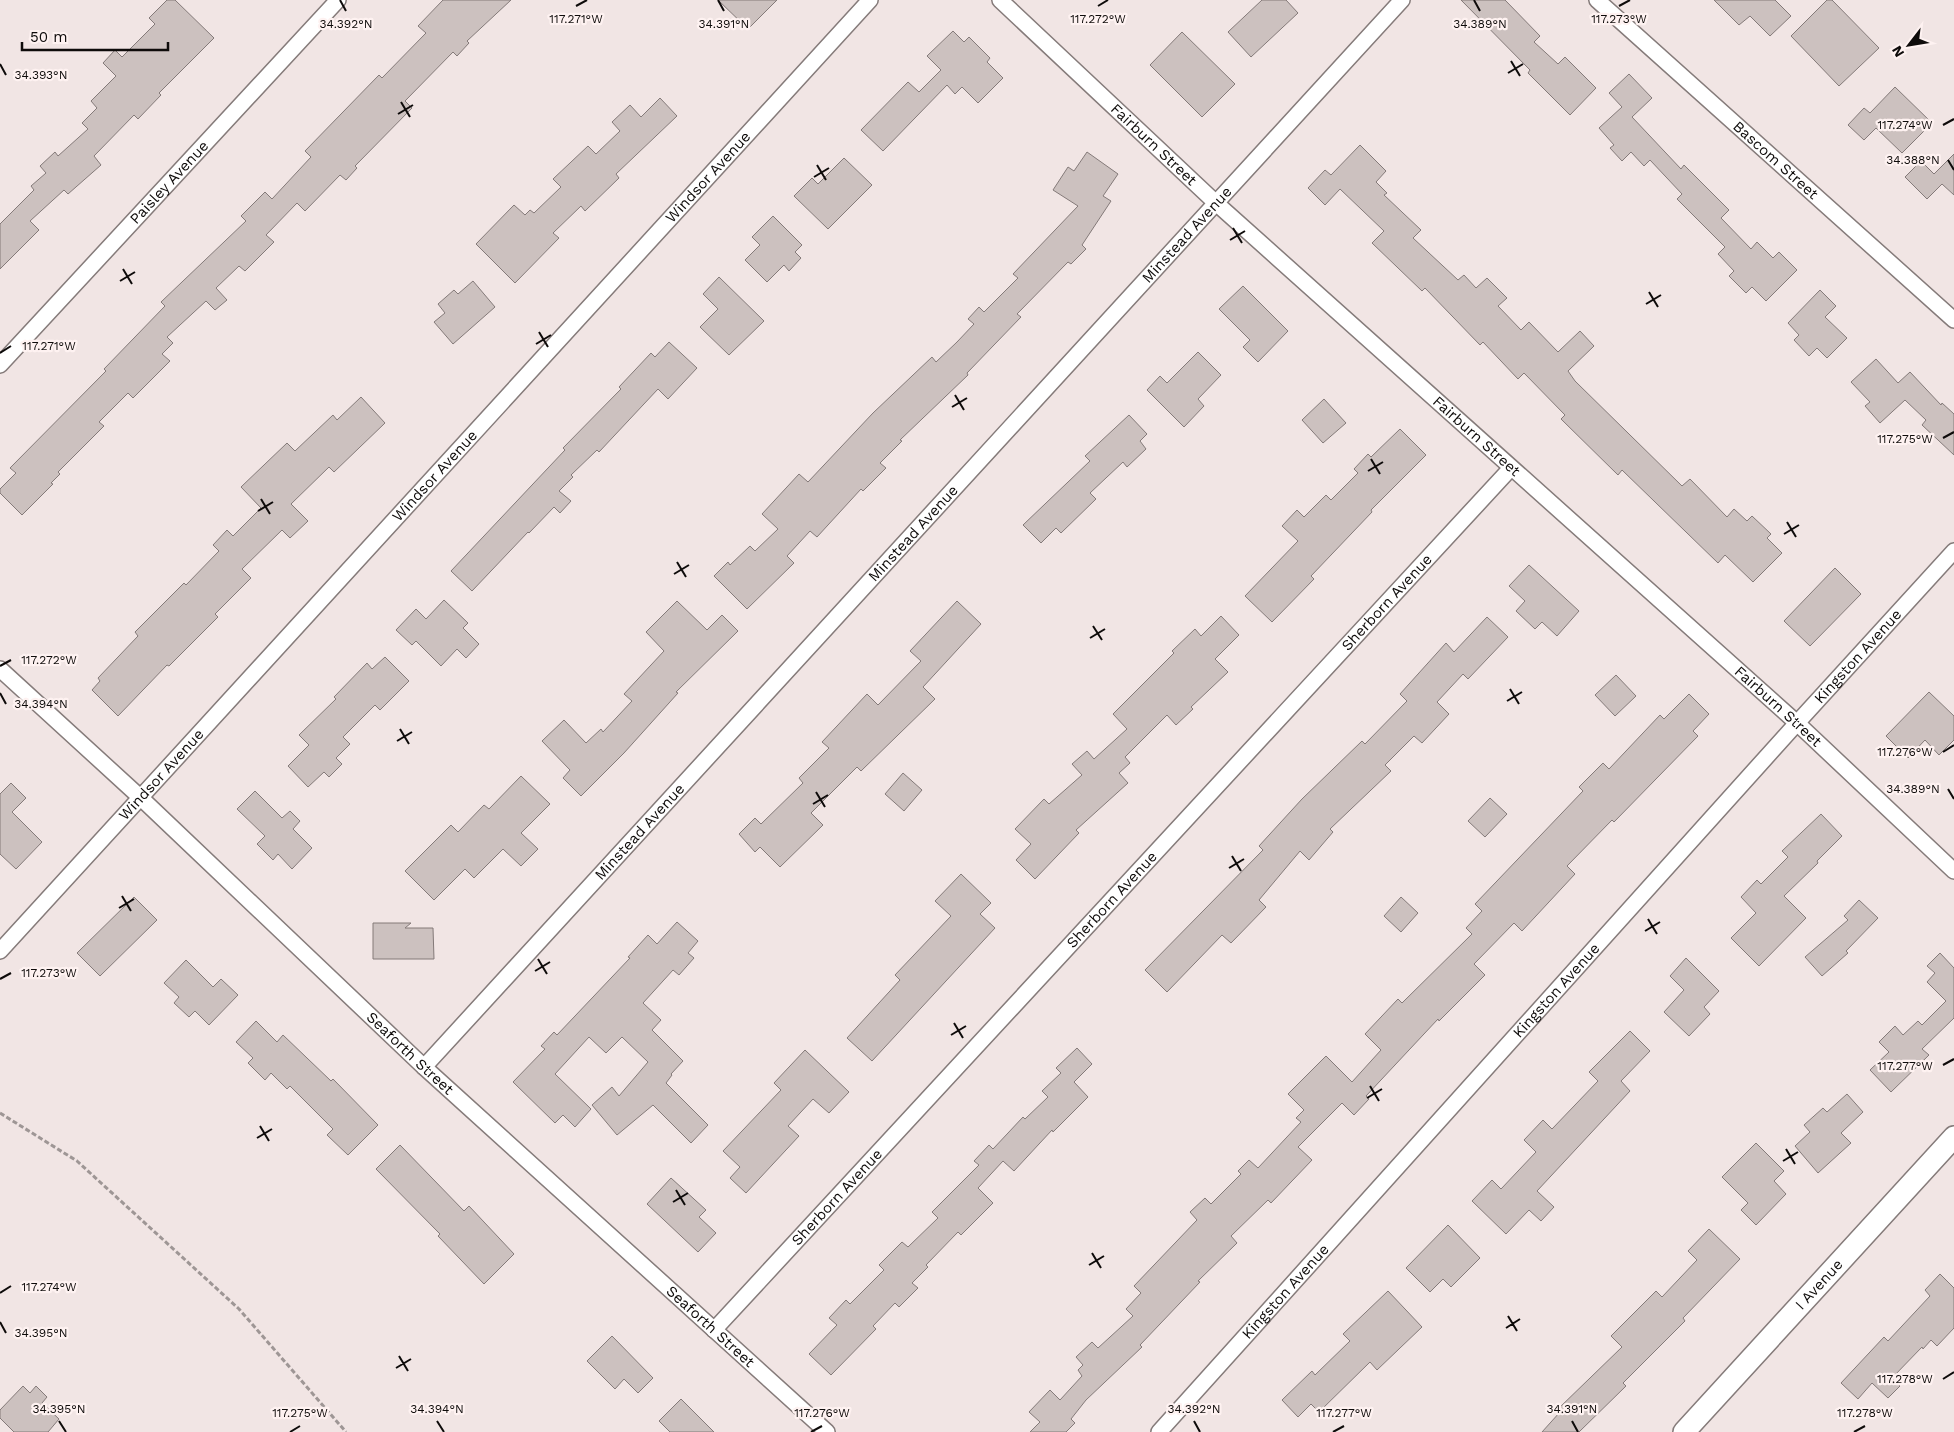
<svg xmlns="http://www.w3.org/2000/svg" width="1954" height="1432" font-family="'Work Sans',sans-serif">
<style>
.building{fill:#ccc1bf;stroke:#847a79}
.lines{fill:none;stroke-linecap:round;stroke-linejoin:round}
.minor-casing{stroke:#857b7a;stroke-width:18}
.secondary-casing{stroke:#857b7a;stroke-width:24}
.path{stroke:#9e9695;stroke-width:3;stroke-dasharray:5 2.5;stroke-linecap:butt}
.minor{stroke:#fff;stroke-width:15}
.secondary{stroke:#fff;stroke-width:21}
.ticks{fill:none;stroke:#0e0b0a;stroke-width:2}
.labels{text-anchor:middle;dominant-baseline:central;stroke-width:4.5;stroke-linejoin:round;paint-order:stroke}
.street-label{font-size:15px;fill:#0e0b0a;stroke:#fef2f1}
.ticks-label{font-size:12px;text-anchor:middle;fill:#0e0b0a;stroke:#fef2f1;stroke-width:4.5;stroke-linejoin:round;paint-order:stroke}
</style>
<rect width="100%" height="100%" fill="#f1e5e4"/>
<g class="building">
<path d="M167 0H175L214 38 159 93 161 95 138 119 134 115 94 156 101 165 68 194 64 190 30 221 39 230 0 269V224L34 190 31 186 46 173 40 166 55 152 58 156 88 129 82 123 97 108 91 101 116 76 103 63 115 50 122 57 155 24 149 18Z"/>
<path d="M443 0H511L467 41 469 43 457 56 453 52 405 101 412 108 355 166 357 168 346 180 340 175 305 211 297 203 266 235 274 242 245 271 239 266 216 288 227 300 215 310 206 301 167 337 173 343 162 354 170 361 133 398 128 393 99 422 104 426 58 472 60 474 51 483 53 484 22 515 0 493V489L16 473 10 468 106 371 104 369 165 306 161 302 246 221 241 216 265 192 272 199 311 157 305 151 379 75 382 78 426 33 418 26Z"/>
<path d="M718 0H777L748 29Z"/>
<path d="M1262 0H1286L1298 13 1251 57 1228 32Z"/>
<path d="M1461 0H1505L1540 36 1534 42 1558 64 1565 57 1596 88 1570 115 1528 73 1530 70Z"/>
<path d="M1714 0H1775L1791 16 1770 36 1750 16 1739 25Z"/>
<path d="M1827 0H1832L1879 48 1839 86 1791 36Z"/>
<path d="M953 31 964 42 969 37 990 58 987 62 1003 78 978 103 962 87 955 94 947 85 883 151 861 130 908 82 919 92 941 70 927 56Z"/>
<path d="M1182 32 1235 84 1202 117 1150 65Z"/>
<path d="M1629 74 1652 98 1632 117 1681 169 1684 165 1729 210 1721 218 1751 249 1757 242 1773 258 1779 252 1797 270 1766 301 1752 287 1746 293 1729 276 1734 271 1718 254 1725 247 1677 199 1682 194 1650 160 1644 166 1631 152 1622 161 1610 148 1614 145 1599 128 1622 107 1609 93Z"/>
<path d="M1895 87 1932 123 1902 153 1876 128 1864 140 1848 125 1864 108 1870 113Z"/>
<path d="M660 98 677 116 616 174 619 178 585 211 581 206 553 233 559 238 515 283 476 244 514 205 525 215 530 210 534 213 561 187 553 179 588 146 596 154 620 131 612 122 630 105 641 117Z"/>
<path d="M1360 145 1386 171 1376 182 1387 193 1384 195 1421 230 1413 238 1458 280 1464 275 1476 288 1487 278 1507 298 1498 306 1521 330 1529 322 1558 352 1580 331 1594 346 1568 371 1575 381 1682 486 1690 479 1727 517 1734 509 1747 521 1752 516 1771 534 1767 538 1782 553 1753 582 1725 555 1718 563 1622 470 1618 475 1561 419 1565 415 1524 373 1518 379 1483 342 1480 345 1425 288 1422 291 1372 243 1384 231 1340 189 1325 205 1308 188 1325 170 1331 175Z"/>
<path d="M1087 152 1118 174 1103 196 1111 201 1082 245 1086 249 1071 264 1068 262 1017 314 1021 317 967 373 968 375 900 440 902 441 880 463 886 468 863 491 861 489 817 537 810 531 787 556 794 563 747 609 714 576 728 562 730 565 750 546 755 551 778 529 762 514 799 474 808 482 873 413 932 357 936 362 957 342 974 324 968 319 979 307 984 312 1018 278 1013 274 1078 206 1053 190 1068 167 1074 171Z"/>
<path d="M1954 154V195L1942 184 1927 199 1905 177 1921 161 1934 174Z"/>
<path d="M844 158 872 185 828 229 794 196 812 178 818 184Z"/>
<path d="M773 216 802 245 795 252 801 258 789 271 784 265 767 282 745 260 760 245 752 237Z"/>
<path d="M719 277 764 321 729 355 700 327 718 309 703 294Z"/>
<path d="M473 281 495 307 453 344 434 322 445 313 438 304 454 290 458 294Z"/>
<path d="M1243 286 1288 331 1258 362 1243 347 1250 340 1219 309Z"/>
<path d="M1820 290 1836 306 1825 317 1847 338 1827 358 1817 348 1809 356 1794 340 1799 335 1788 323Z"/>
<path d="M669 342 697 368 668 399 658 389 599 452 597 450 571 475 573 477 559 491 571 501 560 513 554 507 529 533 528 532 472 591 451 571 565 450 563 448 621 389 619 387 651 353 655 357Z"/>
<path d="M1198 352 1221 375 1198 399 1204 406 1184 427 1147 390 1160 376 1167 383Z"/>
<path d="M1876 359 1898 383 1910 372 1941 405 1942 403 1954 414V455L1922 425 1926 420 1905 400 1880 423 1865 406 1870 402 1851 382Z"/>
<path d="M361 397 385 423 334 472 329 467 291 504 308 521 290 538 282 530 242 569 251 578 215 614 218 617 169 666 167 665 118 716 92 690 100 681 98 678 138 636 135 632 184 583 186 585 219 551 213 545 227 530 233 536 261 508 241 487 287 443 295 451 333 415 337 420Z"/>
<path d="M1324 399 1346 423 1323 443 1302 420Z"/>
<path d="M1129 415 1147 434 1140 441 1146 449 1127 467 1123 462 1090 493 1096 499 1061 533 1056 528 1041 543 1023 525 1090 461 1085 456Z"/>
<path d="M1400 429 1426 455 1371 510 1372 512 1311 576 1314 579 1272 622 1245 596 1298 541 1282 526 1297 510 1304 517 1326 495 1331 500 1358 473 1354 469 1368 454 1371 457Z"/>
<path d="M1529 565 1579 611 1557 636 1542 622 1535 629 1516 611 1525 601 1509 586Z"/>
<path d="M1835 568 1861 594 1810 646 1784 621Z"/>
<path d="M444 600 468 623 463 628 479 644 466 658 457 649 441 666 416 641 412 645 396 630 416 609 426 619Z"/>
<path d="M677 601 707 630 722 615 738 631 676 692 678 693 624 753 581 796 563 778 570 770 542 741 564 720 586 743 601 729 603 732 632 701 624 694 664 651 646 632Z"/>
<path d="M957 601 981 624 923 687 935 699 861 771 857 767 811 813 823 825 780 867 760 847 755 852 739 834 755 818 761 824 803 783 799 778 829 748 822 742 867 694 878 705 921 661 910 651Z"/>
<path d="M1221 616 1239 635 1215 659 1228 672 1191 707 1193 709 1176 725 1167 715 1125 757 1130 763 1119 773 1128 783 1076 830 1079 833 1035 879 1016 860 1031 844 1015 829 1044 799 1049 804 1082 775 1072 764 1087 751 1094 759 1127 729 1113 714 1174 653 1172 651 1195 629 1201 636Z"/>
<path d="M1487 617 1508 637 1468 679 1463 674 1437 702 1449 714 1422 743 1414 736 1385 765 1391 771 1330 829 1333 832 1309 860 1300 851 1259 900 1266 907 1231 943 1222 935 1167 992 1145 970 1263 850 1259 846 1302 799 1362 741 1365 744 1407 701 1400 694 1446 643 1454 652Z"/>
<path d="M385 657 409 681 380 710 375 705 343 737 350 744 336 758 342 764 329 777 324 772 308 787 288 766 309 745 299 735 336 699 334 697 367 663 372 669Z"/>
<path d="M1616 675 1636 696 1615 716 1595 695Z"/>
<path d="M1929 692 1954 716V740L1939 755 1925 740 1908 758 1886 736Z"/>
<path d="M1689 694 1709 714 1693 731 1698 736 1614 822 1612 820 1567 866 1575 874 1522 931 1514 923 1474 964 1485 975 1439 1021 1438 1019 1366 1096 1369 1099 1354 1115 1342 1103 1298 1147 1312 1160 1271 1203 1268 1200 1231 1236 1237 1243 1198 1281 1200 1282 1140 1345 1142 1347 1086 1400 1071 1419 1075 1423 1066 1432H1030L1040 1422 1029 1412 1050 1390 1060 1400 1082 1376 1078 1370 1083 1365 1076 1357 1092 1342 1098 1348 1133 1316 1126 1309 1141 1293 1134 1286 1197 1220 1190 1212 1205 1198 1211 1204 1241 1174 1238 1171 1249 1160 1258 1168 1301 1122 1296 1118 1304 1110 1288 1094 1326 1056 1352 1082 1381 1050 1365 1034 1398 999 1402 1003 1472 934 1466 928 1482 911 1475 904 1583 791 1579 787 1603 763 1609 769 1660 715 1664 719Z"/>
<path d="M903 773 922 790 904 811 885 794Z"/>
<path d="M521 776 550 804 521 833 538 849 521 866 503 849 474 878 465 869 434 900 405 871 451 825 458 832 484 805 489 809Z"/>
<path d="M11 783 26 798 12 812 42 842 16 869 0 854V794Z"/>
<path d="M255 791 282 818 290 811 300 821 293 829 312 848 292 869 278 854 273 860 257 844 265 836 237 809Z"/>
<path d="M1490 798 1507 814 1485 837 1468 821Z"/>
<path d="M1821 814 1842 836 1817 861 1818 863 1784 896 1806 918 1759 966 1731 938 1756 913 1741 897 1757 880 1761 884 1788 857 1782 851Z"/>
<path d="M961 874 991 903 980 914 995 928 872 1061 847 1038 900 980 895 975 951 916 935 901Z"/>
<path d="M134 897 157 920 100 976 77 953Z"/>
<path d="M1401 897 1418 913 1401 932 1384 916Z"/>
<path d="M1859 900 1878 918 1846 951 1848 953 1822 976 1805 957 1848 920 1844 916Z"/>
<path d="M677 922 698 941 688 953 694 958 679 975 673 970 643 1003 661 1020 652 1030 683 1061 671 1074 672 1075 666 1083 708 1125 691 1143 653 1105 617 1135 592 1105 612 1087 619 1096 648 1062 622 1037 606 1053 589 1037 555 1074 591 1109 575 1127 563 1115 555 1123 513 1082 545 1049 541 1046 554 1032 557 1035 630 958 628 957 648 935 657 944Z"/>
<path d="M373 923H411L405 928H433L434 959H373Z"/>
<path d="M1940 953 1954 968V1018L1922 1049 1929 1055 1891 1092 1870 1070 1889 1052 1879 1042 1895 1026 1903 1035 1918 1021 1922 1025 1946 1001 1927 982 1935 973 1927 966Z"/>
<path d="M1686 958 1719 991 1704 1007 1710 1014 1689 1036 1664 1012 1684 990 1670 976Z"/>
<path d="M186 960 213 987 221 979 238 995 209 1025 195 1011 189 1017 174 1003 179 997 164 983Z"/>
<path d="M256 1021 277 1042 283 1035 331 1081 333 1079 378 1125 348 1155 327 1135 333 1129 290 1086 287 1089 271 1073 265 1080 248 1063 253 1058 236 1042Z"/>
<path d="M1630 1031 1650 1051 1621 1081 1630 1091 1537 1191 1554 1207 1541 1221 1529 1210 1506 1234 1472 1201 1492 1180 1501 1189 1536 1152 1524 1140 1543 1120 1552 1129 1598 1081 1589 1072Z"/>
<path d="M1077 1048 1092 1064 1074 1082 1088 1097 1053 1132 1052 1130 1014 1171 1003 1161 978 1188 993 1203 961 1235 958 1232 926 1265 928 1267 912 1283 918 1288 899 1307 895 1303 873 1326 876 1329 831 1375 809 1354 837 1325 829 1318 846 1300 850 1304 884 1270 879 1265 902 1242 908 1247 938 1218 932 1212 979 1165 974 1161 989 1145 993 1149 1023 1117 1025 1119 1048 1097 1042 1091 1061 1073 1056 1068Z"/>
<path d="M805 1050 849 1092 829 1113 813 1099 788 1126 799 1136 746 1193 730 1178 740 1167 723 1151 781 1090 774 1083Z"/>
<path d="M1847 1094 1863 1112 1841 1133 1851 1143 1818 1173 1795 1146 1810 1132 1804 1125 1823 1108 1827 1112Z"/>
<path d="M1756 1143 1784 1171 1774 1181 1786 1194 1756 1225 1741 1210 1748 1203 1722 1177Z"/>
<path d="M400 1145 464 1211 469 1206 514 1254 484 1284 438 1236 440 1234 376 1169Z"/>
<path d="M671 1178 706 1210 699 1217 716 1233 698 1252 647 1204Z"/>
<path d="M1448 1225 1480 1258 1451 1287 1443 1279 1430 1292 1406 1268Z"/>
<path d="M1709 1229 1740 1259 1683 1318 1685 1321 1623 1383 1626 1386 1579 1432H1542L1560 1412 1558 1409 1622 1347 1611 1336 1656 1291 1662 1297 1697 1260 1688 1251Z"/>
<path d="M1940 1274 1954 1288V1328L1937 1346 1931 1340 1923 1349 1922 1347 1892 1378 1900 1386 1888 1398 1872 1383 1858 1399 1841 1383 1884 1337 1888 1341 1930 1296 1925 1290Z"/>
<path d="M1388 1291 1422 1327 1377 1370 1370 1362 1319 1412 1311 1404 1298 1417 1282 1400 1312 1371 1315 1375 1350 1341 1343 1334Z"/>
<path d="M612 1336 653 1378 638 1393 624 1379 615 1389 587 1361Z"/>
<path d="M23 1386 30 1393 36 1386 47 1397 42 1403 59 1419 48 1432H14L0 1418V1410Z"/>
<path d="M681 1399 714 1432H670L659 1421Z"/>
</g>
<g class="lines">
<g class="minor-casing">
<g id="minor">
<path id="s1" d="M1000 0 1216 203 1797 723 1954 871"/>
<path id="s2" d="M1597 0 1954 320"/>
<path id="s3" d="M0 365 338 0"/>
<path id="s4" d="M0 669 141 798 424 1067 827 1432"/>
<path id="s5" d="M0 951 870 0"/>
<path id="s6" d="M424 1067 1402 0"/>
<path id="s7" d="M714 1330 1511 468"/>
<path id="s8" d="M1159 1432 1797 723 1954 551"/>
</g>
</g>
<g class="secondary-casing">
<g id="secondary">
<path id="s9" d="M1684 1432 1954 1137"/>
</g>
</g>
<path class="path" d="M0 1113 77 1161 239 1309 346 1432"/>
<use href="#minor" class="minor"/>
<use href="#secondary" class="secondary"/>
</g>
<path class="ticks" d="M340 0 346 11M718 0 724 11M1474 0 1480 11M576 6 587 0M1098 6 1108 0M1619 6 1630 0M1511 61 1520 76M0 64 6 75M1508 73 1523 64M401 102 410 117M398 114 413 105M1943 125 1954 119M1948 160 1954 170M817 165 826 180M814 177 829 168M1233 228 1242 243M1230 240 1245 231M123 269 132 284M120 281 135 272M1649 292 1658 307M1646 304 1661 295M539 332 548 347M536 344 551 335M0 353 11 346M955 395 964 410M952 407 967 398M1943 438 1954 432M1371 459 1380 474M1368 471 1383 462M261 499 270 514M258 511 273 502M1787 522 1796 537M1784 534 1799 525M677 562 686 577M674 574 689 565M1093 626 1102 640M1090 638 1105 629M0 666 11 660M1510 689 1519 704M0 693 6 704M1507 701 1522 692M400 729 409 744M397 741 412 732M1943 752 1954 745M1948 789 1954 799M816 792 825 807M813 804 828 795M1232 856 1241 871M1229 868 1244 859M122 896 131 911M119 908 134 899M1648 919 1657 934M1645 931 1660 922M538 959 547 974M535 971 550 962M0 979 11 973M954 1023 963 1038M951 1035 966 1026M1943 1065 1954 1059M1370 1086 1379 1101M1367 1098 1382 1089M260 1126 269 1141M257 1138 272 1129M1786 1149 1795 1164M1783 1161 1798 1152M676 1190 685 1205M673 1202 688 1193M1092 1253 1101 1268M1089 1265 1104 1256M0 1293 11 1286M1508 1316 1517 1331M0 1322 6 1333M1506 1328 1520 1319M399 1356 408 1371M396 1368 411 1359M1943 1379 1954 1372M59 1421 66 1432M437 1421 444 1432M1194 1421 1200 1432M1572 1421 1578 1432M290 1432 300 1426M811 1432 822 1426M1333 1432 1344 1426M1854 1432 1865 1426"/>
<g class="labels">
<g class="street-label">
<text stroke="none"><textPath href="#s1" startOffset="211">Fairburn Street</textPath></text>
<text stroke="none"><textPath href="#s2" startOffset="240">Bascom Street</textPath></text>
<text stroke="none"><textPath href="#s5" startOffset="1049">Windsor Avenue</textPath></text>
<text stroke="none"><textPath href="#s3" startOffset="249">Paisley Avenue</textPath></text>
<text stroke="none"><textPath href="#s6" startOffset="1129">Minstead Avenue</textPath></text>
<text stroke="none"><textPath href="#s1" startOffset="646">Fairburn Street</textPath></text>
<text stroke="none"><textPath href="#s5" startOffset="644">Windsor Avenue</textPath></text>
<text stroke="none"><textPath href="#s6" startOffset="724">Minstead Avenue</textPath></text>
<text stroke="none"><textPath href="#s7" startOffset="991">Sherborn Avenue</textPath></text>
<text stroke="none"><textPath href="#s8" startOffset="1044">Kingston Avenue</textPath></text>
<text stroke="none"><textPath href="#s1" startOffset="1051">Fairburn Street</textPath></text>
<text stroke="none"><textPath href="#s5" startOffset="239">Windsor Avenue</textPath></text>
<text stroke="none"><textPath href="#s6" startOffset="319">Minstead Avenue</textPath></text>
<text stroke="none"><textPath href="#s7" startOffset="586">Sherborn Avenue</textPath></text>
<text stroke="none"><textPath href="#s8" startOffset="594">Kingston Avenue</textPath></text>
<text stroke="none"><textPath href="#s4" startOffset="562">Seaforth Street</textPath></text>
<text stroke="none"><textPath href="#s7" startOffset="181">Sherborn Avenue</textPath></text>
<text stroke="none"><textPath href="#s9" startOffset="200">I Avenue</textPath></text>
<text stroke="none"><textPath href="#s8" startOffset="189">Kingston Avenue</textPath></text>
<text stroke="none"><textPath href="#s4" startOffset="968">Seaforth Street</textPath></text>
</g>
</g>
<g class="ticks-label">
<text x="576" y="23">117.271°W</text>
<text x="1098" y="23">117.272°W</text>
<text x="1619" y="23">117.273°W</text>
<text x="346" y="28">34.392°N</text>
<text x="724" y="28">34.391°N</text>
<text x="1480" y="28">34.389°N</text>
<text x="41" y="79">34.393°N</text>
<text x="1905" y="129">117.274°W</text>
<text x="1913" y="164">34.388°N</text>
<text x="49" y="350">117.271°W</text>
<text x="1905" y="443">117.275°W</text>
<text x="49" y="664">117.272°W</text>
<text x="41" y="708">34.394°N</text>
<text x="1905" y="756">117.276°W</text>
<text x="1913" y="793">34.389°N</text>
<text x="49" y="977">117.273°W</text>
<text x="1905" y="1070">117.277°W</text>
<text x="49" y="1291">117.274°W</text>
<text x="41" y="1337">34.395°N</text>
<text x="1905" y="1383">117.278°W</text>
<text x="59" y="1413">34.395°N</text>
<text x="437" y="1413">34.394°N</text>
<text x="1194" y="1413">34.392°N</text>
<text x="1572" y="1413">34.391°N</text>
<text x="300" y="1417">117.275°W</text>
<text x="822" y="1417">117.276°W</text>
<text x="1344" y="1417">117.277°W</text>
<text x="1865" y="1417">117.278°W</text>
</g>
<g transform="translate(1909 45) rotate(239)" stroke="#fef2f1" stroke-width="4" paint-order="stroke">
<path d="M0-4L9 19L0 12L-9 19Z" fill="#0e0b0a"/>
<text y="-8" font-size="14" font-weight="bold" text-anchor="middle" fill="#0e0b0a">N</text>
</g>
<path d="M22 42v8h146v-8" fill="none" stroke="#0e0b0a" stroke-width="2.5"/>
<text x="30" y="42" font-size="15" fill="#0e0b0a" stroke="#fef2f1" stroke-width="4" paint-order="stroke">50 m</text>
</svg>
